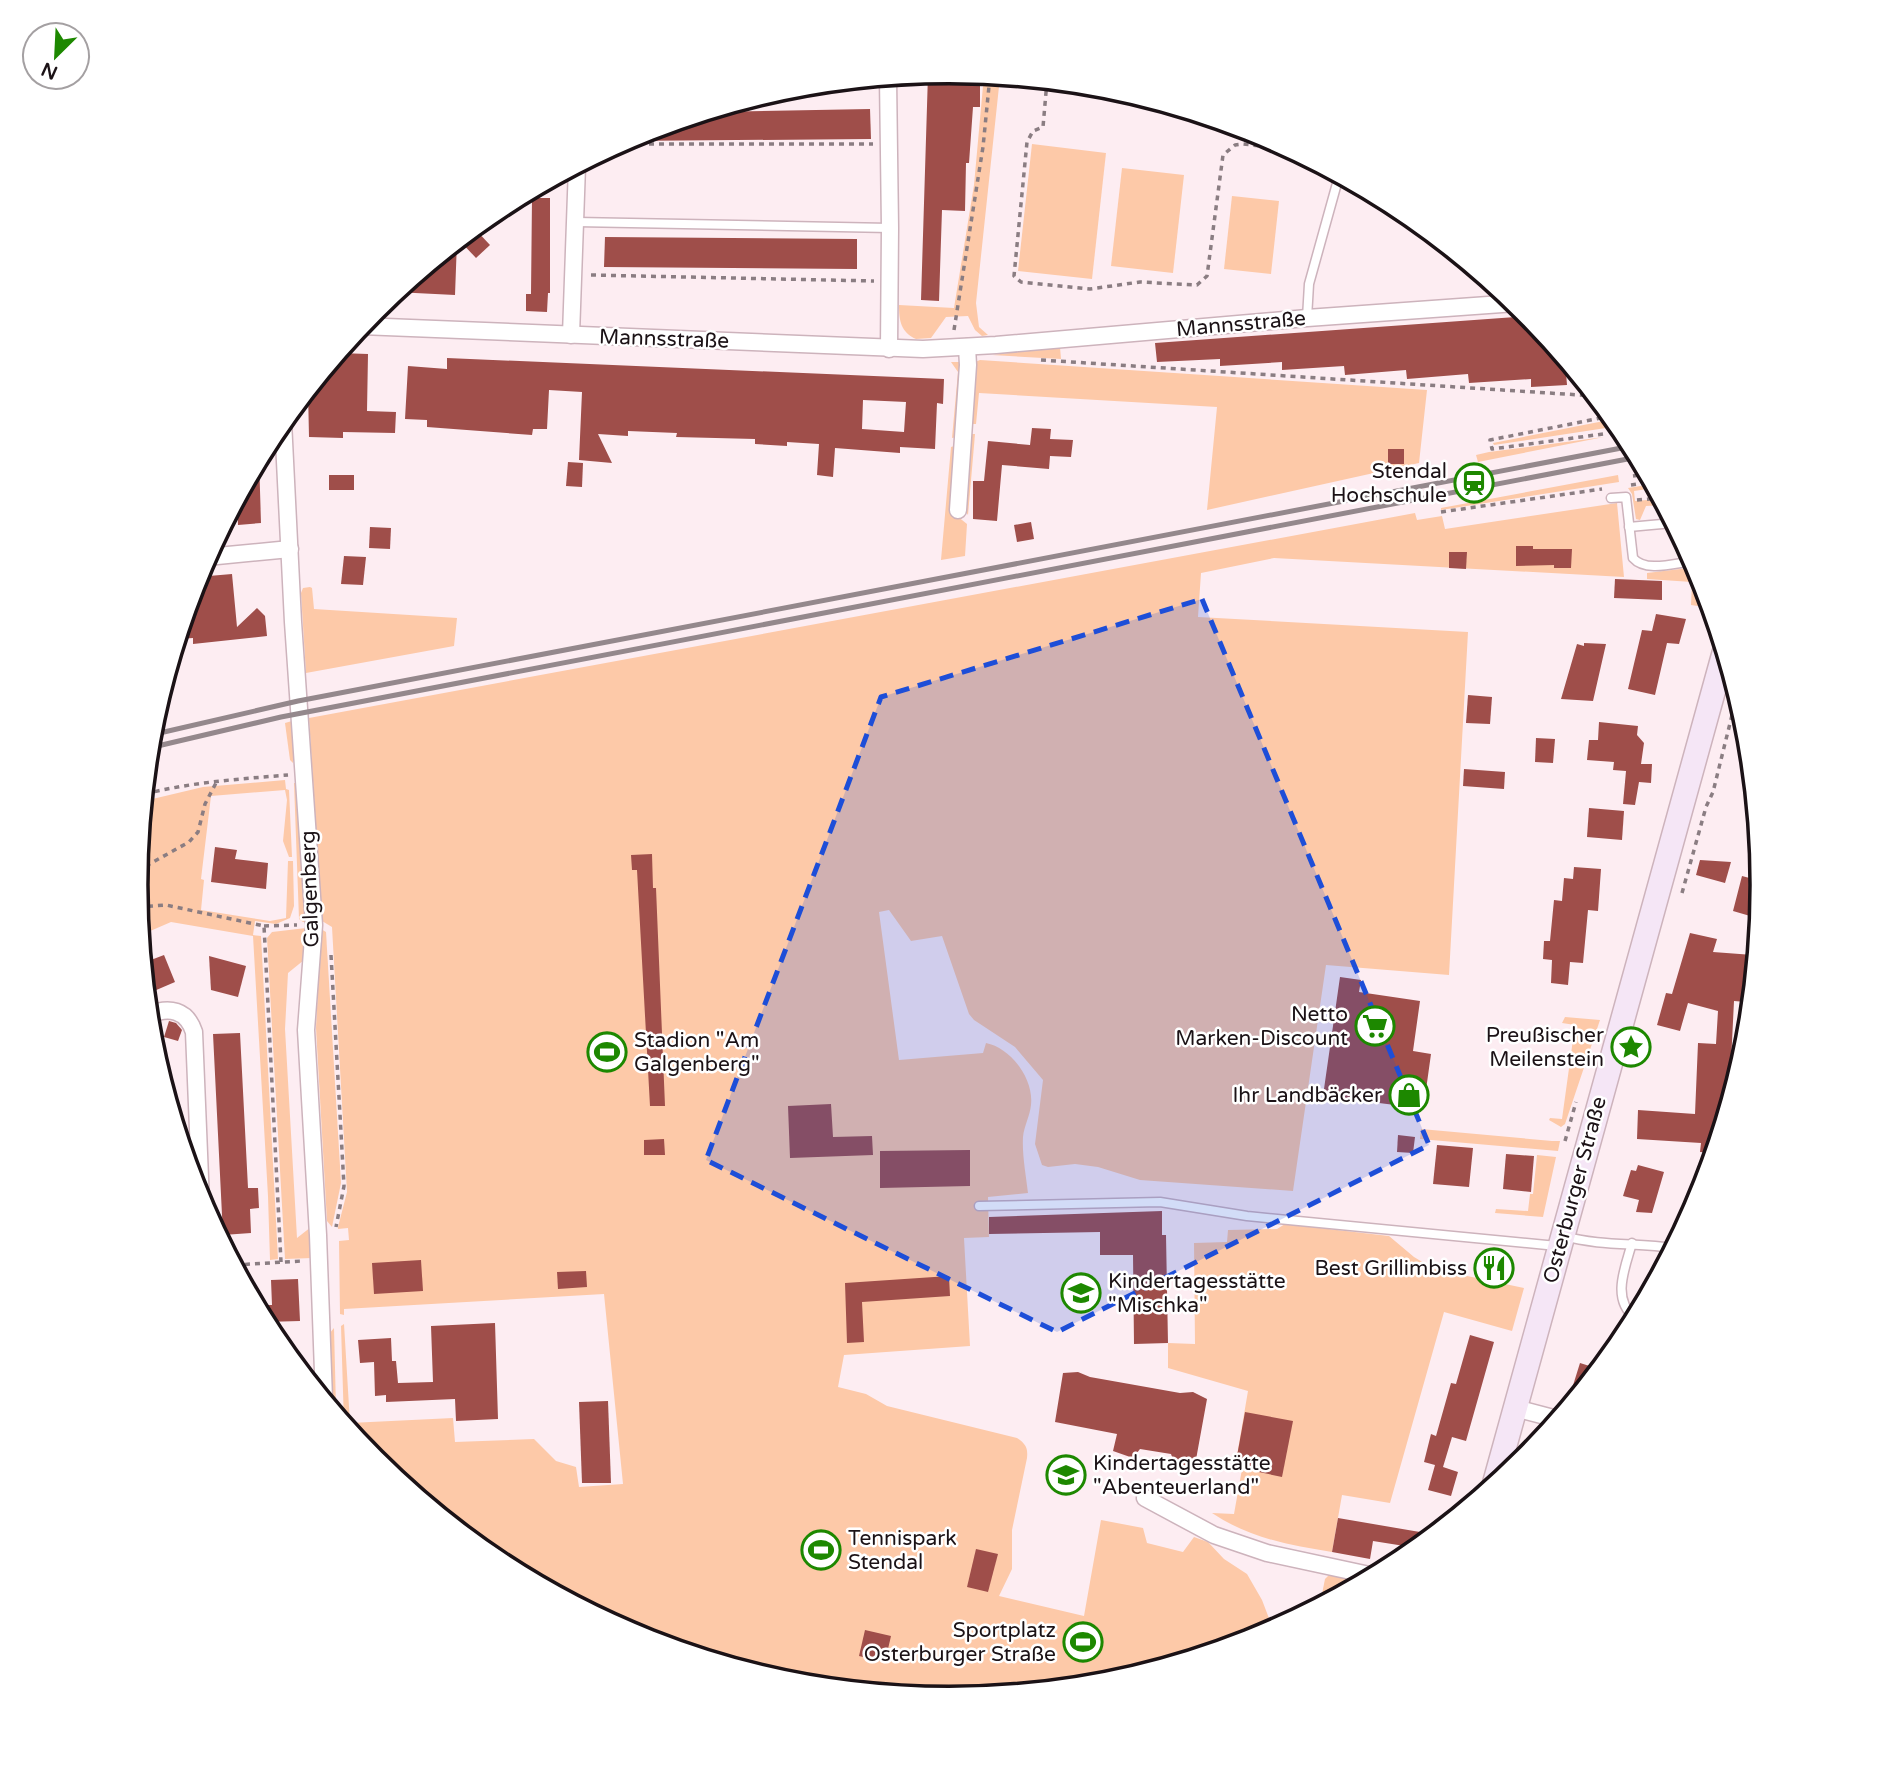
<svg xmlns="http://www.w3.org/2000/svg" width="1898" height="1770" font-family="'Varela Round',sans-serif">
<style>
.green{fill:#fdc9a8}
.building{fill:#9f4e4a;fill-rule:evenodd}
.lines{fill:none;stroke-linecap:round;stroke-linejoin:round}
.lane-casing{stroke:#cdb3bc;stroke-width:11}
.street-casing{stroke:#cdb3bc;stroke-width:19}
.secondary-casing{stroke:#cdb3bc;stroke-width:26}
.path{stroke:#8a7d82;stroke-width:3.5;stroke-dasharray:5 5;stroke-linecap:butt}
.lane{stroke:#fff;stroke-width:8}
.street{stroke:#fff;stroke-width:16}
.secondary{stroke:#f5e6f6;stroke-width:23}
.rail{stroke:#94888c;stroke-width:5}
.marked{fill:#1d4ed8;fill-opacity:0.2;stroke:#1d4ed8;stroke-width:5;stroke-dasharray:14 9;stroke-linejoin:round}
.labels{text-anchor:middle;dominant-baseline:central;stroke-width:5;stroke-linejoin:round;paint-order:stroke}
.street-label{font-size:21px;fill:#1b1216;stroke:#fff}
.poi-label{font-size:21px;fill:#1b1216;stroke:#fff;text-anchor:end}
.rim{fill:none;stroke:#1b1216;stroke-width:3.5}
</style>
<rect width="100%" height="100%" fill="#fdedf2"/>
<g class="green">
<path d="M984 75 1000 77 976 303 979 327 988 335 982 336 975 330 968 316 946 317 931 338 916 339C901 332 899 321 899 305L954 308 974 185Z"/>
<path d="M1032 144 1106 153 1092 279 1018 271Z"/>
<path d="M1122 168 1184 175 1173 273 1111 266Z"/>
<path d="M1232 196 1279 201 1271 274 1224 269Z"/>
<path d="M1060 347 1061 359 992 355Z"/>
<path d="M980 360 1427 390 1419 463 1207 510 1217 407 979 393 976 424H972L971 406 975 362Z"/>
<path d="M951 362H961L956 437 952 438 958 372Z"/>
<path d="M1614 419 1619 426 1494 445 1493 443Z"/>
<path d="M971 434H975L968 515 965 510Z"/>
<path d="M1604 437 1478 462 1476 455 1489 452Z"/>
<path d="M958 445 957 516 967 524 965 556 941 560 951 447Z"/>
<path d="M1618 475 1619 482 1441 510V508Z"/>
<path d="M1653 484 1654 488 1634 491 1635 501 1660 499 1663 505 1646 506 1640 520 1636 519 1632 494 1628 488Z"/>
<path d="M1617 503 1624 577 1274 558 1201 573 1198 617 1468 632 1449 975 1326 965 1293 1191 1140 1180 1098 1167 1075 1164 1048 1167 1042 1165 1035 1144 1043 1080 1015 1047 974 1020 969 1014 942 936 911 941 889 910 879 912 899 1060 983 1053 986 1043C1011 1048 1034 1079 1031 1105 1030 1116 1024 1126 1023 1137 1022 1155 1026 1175 1028 1193L988 1197 989 1237 964 1238 970 1346 844 1355 838 1387 866 1394 887 1406 1017 1438C1026 1444 1028 1448 1027 1458L1012 1530V1569L999 1596 1084 1616 1101 1520 1143 1528 1147 1543 1183 1552 1194 1537 1208 1542 1224 1559 1247 1574 1262 1600 1273 1629 1260 1636 1107 1683 949 1698 790 1683 637 1636 497 1561 374 1460 344 1424 341 1326 344 1324 350 1423 453 1418 455 1442 534 1439 556 1461 576 1467 579 1487 623 1484 604 1294 344 1309V1315L340 1314 339 1241 349 1240 348 1228 338 1229V1227L347 1192 332 927 322 921 309 718 1415 513 1417 520 1442 516 1445 529Z"/>
<path d="M1697 567 1711 608 1691 605 1692 582 1647 579V573Z"/>
<path d="M310 587 312 588 314 609 457 618 454 646 306 673 301 593 303 588Z"/>
<path d="M292 721 295 753 293 763 290 760 285 723Z"/>
<path d="M285 780 286 789 289 790 292 857H289L283 841 287 800 285 790 211 796 201 879 204 880 201 910 270 921 286 918 288 861H293L294 906 290 918 276 924 255 921 253 935 261 936 278 1259 270 1260 268 1196 253 936 171 922 141 935 136 885 144 801 203 787Z"/>
<path d="M294 783H296C303 829 304 876 306 922H303L299 919Z"/>
<path d="M306 928 304 960 288 973 285 1029 297 1238 311 1227 312 1258 285 1259 267 938 272 932Z"/>
<path d="M321 929 326 932 341 1183 332 1227 327 1221 316 1028Z"/>
<path d="M1565 1017 1600 1020 1565 1124 1561 1127 1549 1120 1550 1118 1562 1119 1575 1025 1562 1023Z"/>
<path d="M1421 1129 1552 1141H1560L1558 1151 1420 1139Z"/>
<path d="M1537 1155 1556 1157 1543 1217 1495 1213 1496 1209 1528 1211 1530 1194H1533Z"/>
<path d="M1285 1224 1389 1236 1414 1257 1434 1269 1524 1288 1512 1331 1444 1312 1390 1503 1342 1495 1332 1552C1289 1545 1249 1538 1212 1513L1234 1514 1242 1469 1235 1467 1248 1391 1168 1368V1343L1195 1344 1194 1243 1227 1242 1228 1230 1277 1229Z"/>
<path d="M334 1328 336 1408 332 1406 329 1334Z"/>
<path d="M1329 1575 1364 1581 1320 1604 1325 1579Z"/>
</g>
<g class="building">
<path d="M950 72 980 75V107H973L969 163H966L965 211 942 210 939 301 921 300 928 74Z"/>
<path d="M870 109 871 139 624 141 638 134 711 112Z"/>
<path d="M532 198H550V293H548L547 312 526 311V294H531Z"/>
<path d="M474 228 490 245 476 258 459 240Z"/>
<path d="M605 237 857 239V269L604 267Z"/>
<path d="M457 241 455 295 395 292 442 254Z"/>
<path d="M1529 316 1565 360 1567 385 1531 387V379L1469 383 1468 374 1407 379 1406 370 1345 375 1344 366 1282 370V362L1220 366V359L1157 362 1155 343Z"/>
<path d="M339 353 368 354 367 411 396 412 395 433 343 432V438L309 437 308 391Z"/>
<path d="M447 358 944 379 943 404 937 403 935 449 900 447V453L835 448 833 477 817 475 819 444 787 442V446L755 444V439L676 437 677 433 628 431V436L598 434 612 463 579 460 582 392 549 390 547 429H533L532 435 427 427V420L405 419 408 366 447 369ZM863 400 906 402 904 432 862 429Z"/>
<path d="M1032 428 1051 429 1050 439 1073 440 1071 457 1050 456 1049 469 1002 465 997 521 973 519V481H984L988 441 1030 445Z"/>
<rect x="1388" y="449" width="16" height="15"/>
<path d="M259 459 261 523 238 525 237 501Z"/>
<path d="M568 462 583 463 582 487 566 486Z"/>
<rect x="329" y="475" width="25" height="15"/>
<path d="M1031 522 1034 539 1017 542 1014 525Z"/>
<path d="M370 527 391 528 390 549 369 548Z"/>
<path d="M1516 546H1533V549H1572L1571 568H1554V565L1516 566Z"/>
<path d="M1449 552H1467L1466 569 1449 568Z"/>
<path d="M344 556 366 557 363 585 341 584Z"/>
<path d="M232 574 237 627 257 608 265 616 267 636 193 644V638L178 639 197 577Z"/>
<path d="M1615 579 1662 581V600L1614 598Z"/>
<path d="M1656 614 1686 619 1679 644 1667 643 1655 695 1628 689 1642 630 1652 631Z"/>
<path d="M1584 643 1606 644 1593 701 1561 699 1577 644 1584 646Z"/>
<path d="M1468 695 1492 697 1490 724 1466 723Z"/>
<path d="M1599 722 1638 726 1637 735 1644 743 1641 764H1652L1651 783 1639 782 1635 805 1623 804 1626 771 1613 770 1614 762 1587 760 1589 740H1598Z"/>
<path d="M1536 738 1555 739 1553 763 1535 762Z"/>
<path d="M1464 769 1505 772 1504 789 1463 786Z"/>
<path d="M1589 808 1624 811 1622 840 1587 837Z"/>
<path d="M215 847 237 850 235 859 268 863 266 889 211 882Z"/>
<path d="M652 854 653 888H656L665 1106H650L637 870H632L631 855Z"/>
<path d="M1700 860 1731 862 1725 883 1696 875Z"/>
<path d="M1574 867 1601 869 1598 911 1588 910 1583 963 1570 962 1568 985 1551 983 1552 960 1543 959 1544 941H1550L1554 900 1562 901 1564 878 1573 879Z"/>
<path d="M1742 876 1757 880 1755 888 1762 889 1757 918 1733 911Z"/>
<path d="M1690 933 1717 939 1713 952 1753 955 1751 994H1746V1002L1734 1001 1731 1062 1741 1063 1714 1153 1700 1152 1701 1143 1637 1139 1638 1110 1695 1114 1698 1043 1716 1044 1718 1011 1688 1003 1680 1031 1657 1025 1666 993 1672 994Z"/>
<path d="M164 955 175 982 147 994 143 963Z"/>
<path d="M209 956 246 966 238 997 211 990Z"/>
<path d="M1340 977 1361 980 1359 992 1420 1001 1413 1051 1431 1054 1425 1097 1421 1096 1419 1108 1323 1096Z"/>
<path d="M169 1021 176 1023 182 1030 178 1041 164 1037Z"/>
<path d="M240 1033 248 1188H258L259 1208 250 1209 251 1233 223 1235 213 1034Z"/>
<path d="M831 1104 833 1137 872 1136 873 1155 790 1158 788 1106Z"/>
<path d="M1398 1135 1415 1137 1413 1153 1397 1152Z"/>
<path d="M664 1139 665 1155H644V1140Z"/>
<path d="M1437 1145 1473 1148 1469 1187 1433 1184Z"/>
<path d="M970 1150V1186L880 1188V1151Z"/>
<path d="M1506 1154 1534 1156 1531 1192 1503 1189Z"/>
<path d="M1638 1165 1664 1172 1652 1213 1636 1212 1639 1200 1623 1196 1631 1170 1636 1171Z"/>
<path d="M1162 1211V1235H1166L1168 1343 1134 1344 1133 1255H1100V1232L989 1234V1217Z"/>
<path d="M1483 1258 1507 1261 1505 1278 1481 1275Z"/>
<path d="M421 1260 423 1291 374 1294 372 1263Z"/>
<path d="M586 1271 587 1287 558 1289 557 1272Z"/>
<path d="M949 1276 950 1296 862 1302 864 1342 847 1343 845 1283Z"/>
<path d="M298 1279 300 1321 265 1322V1305H272L271 1280Z"/>
<path d="M495 1323 498 1419 456 1421 455 1399 386 1402V1395L375 1396 374 1362 360 1363 358 1340 391 1338 392 1361H396L398 1383 433 1382 431 1326Z"/>
<path d="M1470 1335 1494 1342 1466 1441 1452 1437 1443 1467 1458 1472 1451 1496 1428 1490 1435 1465 1424 1462 1431 1434 1436 1436 1451 1383 1456 1384Z"/>
<path d="M1580 1363 1599 1369 1566 1408Z"/>
<path d="M1078 1372 1090 1377 1180 1393 1193 1392 1207 1399 1195 1465H1175L1171 1454 1140 1449 1133 1458 1113 1451 1117 1434 1055 1422 1063 1373Z"/>
<path d="M608 1401 611 1483H582L579 1402Z"/>
<path d="M1245 1412 1293 1421 1282 1477 1235 1467Z"/>
<path d="M1338 1518 1414 1531 1433 1534 1417 1548 1373 1541 1370 1559 1332 1552Z"/>
<path d="M976 1549 998 1554 988 1592 967 1587Z"/>
<path d="M865 1630 891 1636 885 1662 859 1656Z"/>
</g>
<g class="lines">
<g class="lane-casing">
<g id="lane">
<path d="M576 222 890 228"/>
<path d="M1307 318 1309 284 1339 176"/>
<path d="M1611 498 1626 497 1633 558C1646 573 1675 563 1694 561"/>
<path d="M1629 527 1673 523"/>
<path d="M979 1206 1160 1202 1247 1216 1557 1246"/>
<path d="M1564 1236C1599 1246 1637 1243 1672 1248"/>
<path d="M1632 1243C1625 1268 1611 1299 1635 1318"/>
</g>
</g>
<g class="street-casing">
<g id="street">
<path d="M888 78 890 228 889 349"/>
<path d="M361 326 923 349 996 345 1307 318 1516 303"/>
<path d="M571 335 577 166"/>
<path d="M283 421 293 622 314 925 306 1030 318 1235 324 1399"/>
<path d="M958 510 968 365 967 347"/>
<path d="M207 557 290 549"/>
<path d="M149 1015C169 1006 187 1010 194 1032L201 1202"/>
<path d="M1515 1408 1557 1419"/>
<path d="M1145 1498 1214 1535 1267 1553 1374 1576"/>
</g>
</g>
<g class="secondary-casing">
<path id="secondary" d="M1494 1485 1724 653"/>
</g>
<g class="path">
<path d="M1047 81 1043 127 1033 131 1027 142 1014 276 1021 282 1090 289 1140 282 1197 285 1207 276 1223 155 1235 145 1243 144 1288 149"/>
<path d="M619 144H873"/>
<path d="M591 275 874 281"/>
<path d="M954 330 983 147 990 76"/>
<path d="M1041 360 1595 396"/>
<path d="M1603 434 1492 449 1490 440 1611 416"/>
<path d="M1633 476 1647 474"/>
<path d="M1631 485 1651 482"/>
<path d="M1637 500 1660 498"/>
<path d="M1441 512 1602 489"/>
<path d="M145 794C192 782 240 779 288 775"/>
<path d="M137 871 189 842 198 832 205 804 217 781"/>
<path d="M1682 893 1706 807 1713 792 1737 695"/>
<path d="M138 907 166 905 264 926 281 1262"/>
<path d="M264 926 297 925"/>
<path d="M331 955 344 1186 336 1227"/>
<path d="M1565 1141 1576 1102"/>
<path d="M235 1265 302 1261"/>
<path d="M340 1405V1419"/>
<path d="M1469 1505 1473 1490"/>
</g>
<use href="#lane" class="lane"/>
<use href="#street" class="street"/>
<use href="#secondary" class="secondary"/>
<g class="rail">
<path d="M151 735 298 701 1632 446"/>
<path d="M149 748 281 717 1638 457"/>
</g>
</g>
<path class="marked" d="M1202 599 1429 1145 1057 1332 706 1160 881 697Z"/>
<defs>
<g id="station-ring" transform="scale(2.0125)"><circle r="9.5" fill="#fff" stroke="#1d8800" stroke-width="1.5"/><path d="M-3-6H3Q5-6 5-4V2Q5 4 3 4L4.5 6H3L1.5 4h-3L-3 6H-4.5L-3 4Q-5 4-5 2V-4Q-5-6-3-6ZM-3.5-4v3h7v-3ZM-3.5 1v1.5H-2V1ZM2 1v1.5H3.5V1Z" fill="#1d8800"/></g>
<g id="supermarket-ring" transform="scale(2.0125)"><circle r="9.5" fill="#fff" stroke="#1d8800" stroke-width="1.5"/><path d="M-6-5.5h2.5l.6 2H6L4.5 2H-2.5L-4.4-4H-6ZM-1.5 3.2a1.3 1.3 0 1 0 .1 0ZM3 3.2a1.3 1.3 0 1 0 .1 0Z" fill="#1d8800"/></g>
<g id="sight-ring" transform="scale(2.0125)"><circle r="9.5" fill="#fff" stroke="#1d8800" stroke-width="1.5"/><path d="M0-6L1.8-2.2L6-1.7L2.9 1.2L3.7 5.4L0 3.3L-3.7 5.4L-2.9 1.2L-6-1.7L-1.8-2.2Z" fill="#1d8800"/></g>
<g id="stadium-ring" transform="scale(2.0125)"><circle r="9.5" fill="#fff" stroke="#1d8800" stroke-width="1.5"/><path d="M0-5a6.5 5 0 1 0 0 10a6.5 5 0 1 0 0-10ZM-3.5-1.8h7v3.6h-7Z" fill="#1d8800"/></g>
<g id="shop-ring" transform="scale(2.0125)"><circle r="9.5" fill="#fff" stroke="#1d8800" stroke-width="1.5"/><path d="M-5-2.5h2.3a2.7 3.5 0 0 1 5.4 0H5L5.5 6h-11ZM-1.5-2.5h3a1.5 2.3 0 0 0-3 0Z" fill="#1d8800"/></g>
<g id="restaurant-ring" transform="scale(2.0125)"><circle r="9.5" fill="#fff" stroke="#1d8800" stroke-width="1.5"/><path d="M-5-6h1v4h1v-4h1v4h1v-4h1v5L-1.5 .5V6h-2V.5L-5-1ZM5-6V6H3V1.5H1.5Q1.5-4 5-6Z" fill="#1d8800"/></g>
<g id="school-ring" transform="scale(2.0125)"><circle r="9.5" fill="#fff" stroke="#1d8800" stroke-width="1.5"/><path d="M0-5L7-2L0 1L-7-2ZM-4 1L0 2.5L4 1V4Q0 6-4 4Z" fill="#1d8800"/></g>
</defs>
<g fill-rule="evenodd">
<use href="#station-ring" x="1474" y="483"/>
<use href="#supermarket-ring" x="1375" y="1026"/>
<use href="#sight-ring" x="1631" y="1047"/>
<use href="#stadium-ring" x="607" y="1052"/>
<use href="#shop-ring" x="1409" y="1095"/>
<use href="#restaurant-ring" x="1494" y="1268"/>
<use href="#school-ring" x="1081" y="1293"/>
<use href="#school-ring" x="1066" y="1475"/>
<use href="#stadium-ring" x="821" y="1550"/>
<use href="#stadium-ring" x="1083" y="1642"/>
</g>
<g class="labels">
<g class="street-label">
<text transform="translate(1241 324) rotate(-5)">Mannsstraße</text>
<text transform="translate(664 339) rotate(2)">Mannsstraße</text>
<text transform="translate(310 889) rotate(-92)">Galgenberg</text>
<text transform="translate(1575 1190) rotate(-75)">Osterburger Straße</text>
</g>
<g class="poi-label">
<text x="1447" y="471">Stendal<tspan x="1447" dy="24">Hochschule</tspan></text>
<text x="1348" y="1014">Netto<tspan x="1348" dy="24">Marken-Discount</tspan></text>
<text x="1604" y="1035">Preußischer<tspan x="1604" dy="24">Meilenstein</tspan></text>
<text x="634" y="1040" text-anchor="start">Stadion "Am<tspan x="634" dy="24">Galgenberg"</tspan></text>
<text x="1382" y="1095">Ihr Landbäcker</text>
<text x="1467" y="1268">Best Grillimbiss</text>
<text x="1108" y="1281" text-anchor="start">Kindertagesstätte<tspan x="1108" dy="24">"Mischka"</tspan></text>
<text x="1093" y="1463" text-anchor="start">Kindertagesstätte<tspan x="1093" dy="24">"Abenteuerland"</tspan></text>
<text x="848" y="1538" text-anchor="start">Tennispark<tspan x="848" dy="24">Stendal</tspan></text>
<text x="1056" y="1630">Sportplatz<tspan x="1056" dy="24">Osterburger Straße</tspan></text>
</g>
</g>
<path d="M0 0H1898V1770H0ZM148 885a801 801 0 1 1 1602 0a801 801 0 1 1-1602 0Z" fill="#fff" fill-rule="evenodd"/>
<path class="rim" d="M148 885a801 801 0 1 1 1602 0a801 801 0 1 1-1602 0Z"/>
<g transform="translate(56 56) rotate(204)"><circle r="33" fill="#ffffff" stroke="#a4a0a2" stroke-width="2"/>
<path d="M0-5L12 26L0 18L-12 26Z" fill="#1d8800"/>
<text y="-10" font-size="19" font-weight="bold" text-anchor="middle" fill="#1b1216">N</text>
</g>
</svg>
